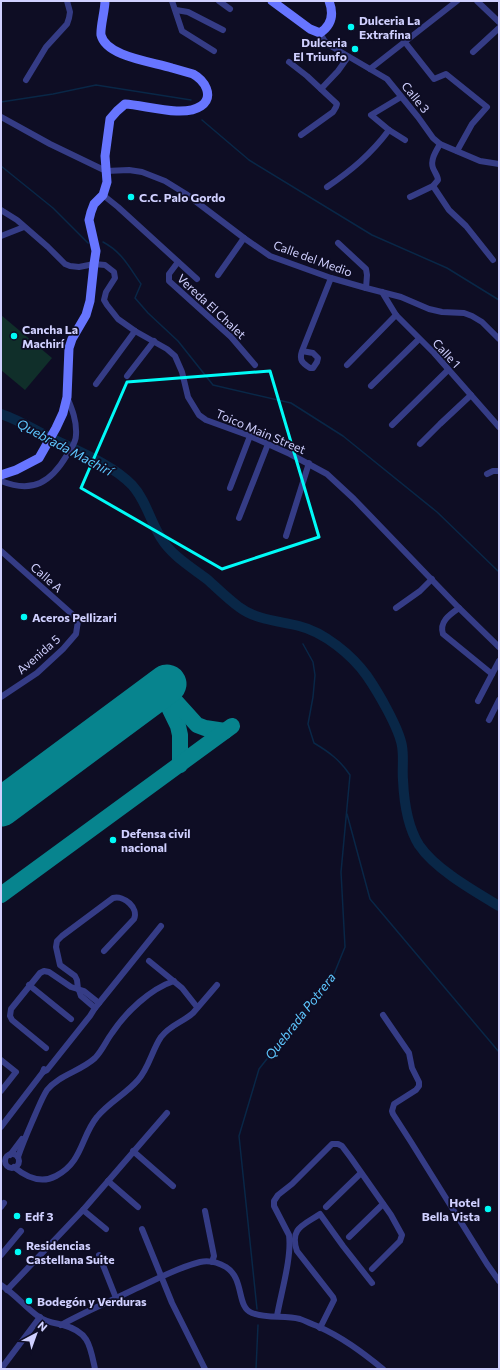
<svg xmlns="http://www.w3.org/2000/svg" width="500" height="1370" font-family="Commissioner,sans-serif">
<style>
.green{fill:#102f2a}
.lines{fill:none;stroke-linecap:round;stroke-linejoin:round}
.stream{stroke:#092747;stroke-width:1.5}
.river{stroke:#092747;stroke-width:10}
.taxiway{stroke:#07848e;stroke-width:16}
.runway{stroke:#07848e;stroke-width:39}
.street{stroke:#353c86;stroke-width:6}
.secondary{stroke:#6775ff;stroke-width:9}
.marked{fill:none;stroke:#00fbf7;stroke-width:3;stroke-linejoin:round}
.poi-dot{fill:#00fbf7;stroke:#0e0d24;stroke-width:1.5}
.labels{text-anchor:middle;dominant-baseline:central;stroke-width:3.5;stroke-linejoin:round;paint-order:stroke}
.poi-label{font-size:12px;font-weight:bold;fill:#d0d0ff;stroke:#0e0d24;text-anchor:start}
.street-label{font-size:12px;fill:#d0d0ff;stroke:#0e0d24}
.water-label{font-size:13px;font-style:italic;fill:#5ec7ff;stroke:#0e0d24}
</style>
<rect width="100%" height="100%" fill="#0e0d24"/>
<path class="green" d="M1 315 52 358 25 390 1 370Z"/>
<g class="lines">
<g class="stream">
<path d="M1 102 53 94 96 85 191 100"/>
<path d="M202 120 249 160 372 235 447 268 499 300"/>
<path d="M1 166 53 208 88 243"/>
<path d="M103 242C122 252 129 267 141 284L135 298 148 313 178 341 213 385 291 403 343 436 437 512 499 572"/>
<path d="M347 814 370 899 499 1052"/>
<path d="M257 1309 239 1136 259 1069 334 974 345 947 341 872 350 775C340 760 329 752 314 743L308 724 313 697 315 675 313 662 303 644"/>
<path d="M256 1369 258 1325"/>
</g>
<path class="river" d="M1 414C19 420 35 430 51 438 77 451 112 464 132 485 146 500 150 521 161 538 172 556 191 567 208 580 218 589 228 599 239 607 256 620 279 621 299 626 324 632 352 655 367 676 378 692 399 728 402 746 404 758 402 769 403 780 404 802 407 826 419 845 435 869 474 891 499 906"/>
<g class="taxiway">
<path d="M160 689 178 726 180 735V765"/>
<path d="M169 694 197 725 205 728 225 731"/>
<path d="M1 895 232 726"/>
</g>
<path class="runway" d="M1 807 167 684"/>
<g class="street">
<path d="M172 1 182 31 214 51"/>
<path d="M219 1 230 9"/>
<path d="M477 1 499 22"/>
<path d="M176 10 188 12 223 30"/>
<path d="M320 33 324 40 329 45 387 79 418 117 433 138 440 144 480 161 499 164"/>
<path d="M404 41 434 79 446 74 487 107 472 124 457 151"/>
<path d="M473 52 499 28"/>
<path d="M289 62 307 76 337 104 336 107 333 112 301 135"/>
<path d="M370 69 457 1"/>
<path d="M26 80 46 47 67 24 69 18 70 12 67 1"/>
<path d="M321 89 338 71 348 57"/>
<path d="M401 97 371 115 389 130 405 140"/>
<path d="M1 117 50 144 106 171 129 170 142 172 165 181 186 194 244 238 270 256 331 278 366 288 401 297 429 309 442 312 464 313 472 316 482 322 499 339"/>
<path d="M433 186 449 210 466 226 493 260"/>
<path d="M327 187C352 170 371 154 389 130"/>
<path d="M103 195 118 207 197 279"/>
<path d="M410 197 433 186 438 180C438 176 435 173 433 168 430 160 436 151 440 144"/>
<path d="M1 210 17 220 48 247 65 264 70 266 79 267 94 264 105 265 114 272 115 278 106 292 104 300 107 305 118 319 135 331 167 349 175 356 182 372 188 397 199 415 206 420 250 436 290 454 327 474 354 499 459 608 499 647"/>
<path d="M1 236 24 227"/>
<path d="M338 243 366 269 367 275 366 288"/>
<path d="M178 262 169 274V281L231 337 255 365"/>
<path d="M218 275 244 238"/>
<path d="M382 292 396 315 434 353 499 427"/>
<path d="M302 351 313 353 318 358 317 362 313 368H310C302 363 299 360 302 351L331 278"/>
<path d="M347 365 396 315"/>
<path d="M127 376 154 341"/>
<path d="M96 384 135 331"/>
<path d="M371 386 419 339"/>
<path d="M392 425 448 370"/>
<path d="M420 444 440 424 471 395"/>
<path d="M487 474 493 471H499"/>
<path d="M1 481C33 494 51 482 67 455 71 448 76 443 76 435 77 421 72 409 67 397"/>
<path d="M230 488 250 436"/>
<path d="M239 518 268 444"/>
<path d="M286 536 309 463"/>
<path d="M1 551 73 615 78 621 76 634 63 649 37 673 1 697"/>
<path d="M396 608 420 591 432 579"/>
<path d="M459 608C449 615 439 622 443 634L492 674"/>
<path d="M478 701 499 661"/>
<path d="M489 720 499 700"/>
<path d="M149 961 182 988 197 1007"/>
<path d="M29 985 71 1019"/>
<path d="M78 989 77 980 75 976 60 965 56 947 57 941 62 936 113 898C124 895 139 908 134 919L104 951"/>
<path d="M79 990 81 996 95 1008"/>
<path d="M383 1015 409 1053 412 1068 419 1082V1086L416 1090 394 1104 392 1111 393 1114 411 1142 487 1264 499 1281"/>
<path d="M46 1048 12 1020 10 1016 11 1009 40 973 44 971 49 972 71 987 84 991 99 1003"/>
<path d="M1 1060 16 1072 1 1091"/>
<path d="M43 1072 47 1070 90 1016 95 1008 161 926"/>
<path d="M1 1127 43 1072 44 1069"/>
<path d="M133 1151 173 1186"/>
<circle cx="12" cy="1161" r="7"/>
<path d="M10 1155 22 1139"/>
<path d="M18 1157C23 1142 29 1129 35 1115 39 1106 42 1098 47 1090 59 1075 81 1071 95 1058 102 1051 106 1041 112 1033 126 1012 150 989 174 981"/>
<path d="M14 1167C26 1177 41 1184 56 1176 83 1162 81 1136 97 1117 109 1102 126 1094 138 1080 149 1068 152 1050 161 1037 170 1025 183 1022 193 1013L217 985"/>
<path d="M108 1181 138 1207"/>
<path d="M1 1207 4 1203"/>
<path d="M326 1207 361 1173"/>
<path d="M83 1210 106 1229"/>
<path d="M205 1211 214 1256 212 1262"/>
<path d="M142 1229 172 1303 205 1369"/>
<path d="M349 1237 383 1204"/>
<path d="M1 1255 21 1231"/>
<path d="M99 1255 116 1298"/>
<path d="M1 1285C15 1294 26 1308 39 1317 46 1322 55 1323 63 1325 89 1332 90 1345 95 1369"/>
<path d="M7 1290 83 1210 167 1113"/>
<path d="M277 1316C281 1293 292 1257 289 1235L274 1206V1201L278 1195 292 1184 332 1144H338L342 1146 351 1158 391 1215 402 1235 400 1241 372 1269"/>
<path d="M61 1325C86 1311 111 1301 135 1289 155 1280 179 1267 200 1262 209 1260 219 1263 226 1267 245 1279 236 1307 252 1313 267 1319 284 1315 300 1319 306 1321 311 1324 317 1326 342 1337 362 1352 383 1369"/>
<path d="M320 1328 334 1300 333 1297 297 1251C289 1228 304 1225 320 1214L343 1246 372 1283"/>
<path d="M1 1369 40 1317"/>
</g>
<g class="secondary">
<path d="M272 1 310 29 320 33C332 25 334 14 329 1"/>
<path d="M1 475 16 470 39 458 56 428 63 413 67 397 69 348 72 339 86 315 90 301 94 264 96 251 89 220 91 212 94 204 103 195 107 182 105 156 110 119 117 111 125 104C145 105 184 118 201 106 215 96 204 80 193 74 186 72 179 70 172 68 154 62 106 57 101 35 100 28 105 10 105 1"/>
</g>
</g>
<path class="marked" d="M270 371 319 537 222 569 81 488 127 382Z"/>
<g class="poi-dot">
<circle cx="351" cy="27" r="4"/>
<circle cx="355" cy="49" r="4"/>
<circle cx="131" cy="197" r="4"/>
<circle cx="14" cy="336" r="4"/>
<circle cx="24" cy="617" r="4"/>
<circle cx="113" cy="840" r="4"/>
<circle cx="488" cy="1209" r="4"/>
<circle cx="17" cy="1216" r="4"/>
<circle cx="18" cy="1252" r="4"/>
<circle cx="29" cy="1301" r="4"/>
</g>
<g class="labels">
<g class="poi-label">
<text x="359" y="20">Dulceria La<tspan x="359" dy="14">Extrafina</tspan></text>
<text x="347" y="42" text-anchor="end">Dulceria<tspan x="347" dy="14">El Triunfo</tspan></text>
<text x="139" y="197">C.C. Palo Gordo</text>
<text x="22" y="329">Cancha La<tspan x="22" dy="14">Machirí</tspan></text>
<text x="32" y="617">Aceros Pellizari</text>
<text x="121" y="833">Defensa civil<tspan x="121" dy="14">nacional</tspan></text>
<text x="480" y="1202" text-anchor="end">Hotel<tspan x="480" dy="14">Bella Vista</tspan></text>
<text x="25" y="1216">Edf 3</text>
<text x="26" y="1245">Residencias<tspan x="26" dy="14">Castellana Suite</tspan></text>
<text x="37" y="1301">Bodegón y Verduras</text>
</g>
<g class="street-label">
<text transform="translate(416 97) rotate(51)">Calle 3</text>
<text transform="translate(313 258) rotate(20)">Calle del Medio</text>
<text transform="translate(212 306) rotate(43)">Vereda El Chalet</text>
<text transform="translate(447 353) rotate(47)">Calle 1</text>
<text transform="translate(261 431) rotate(23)">Toico Main Street</text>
<text transform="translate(47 577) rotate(41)">Calle A</text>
<text transform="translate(38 654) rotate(-41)">Avenida 5</text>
</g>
<g class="water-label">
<text transform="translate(65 447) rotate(28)">Quebrada Machirí</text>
<text transform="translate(300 1016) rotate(-52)">Quebrada Potrera</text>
</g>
</g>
<rect width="500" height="1370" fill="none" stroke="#d0d0ff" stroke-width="4"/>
<g transform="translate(36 1334) rotate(41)" stroke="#0e0d24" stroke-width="3" paint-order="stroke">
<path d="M0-3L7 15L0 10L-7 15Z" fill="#d0d0ff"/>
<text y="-6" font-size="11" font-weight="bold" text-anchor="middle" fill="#d0d0ff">N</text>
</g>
</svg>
